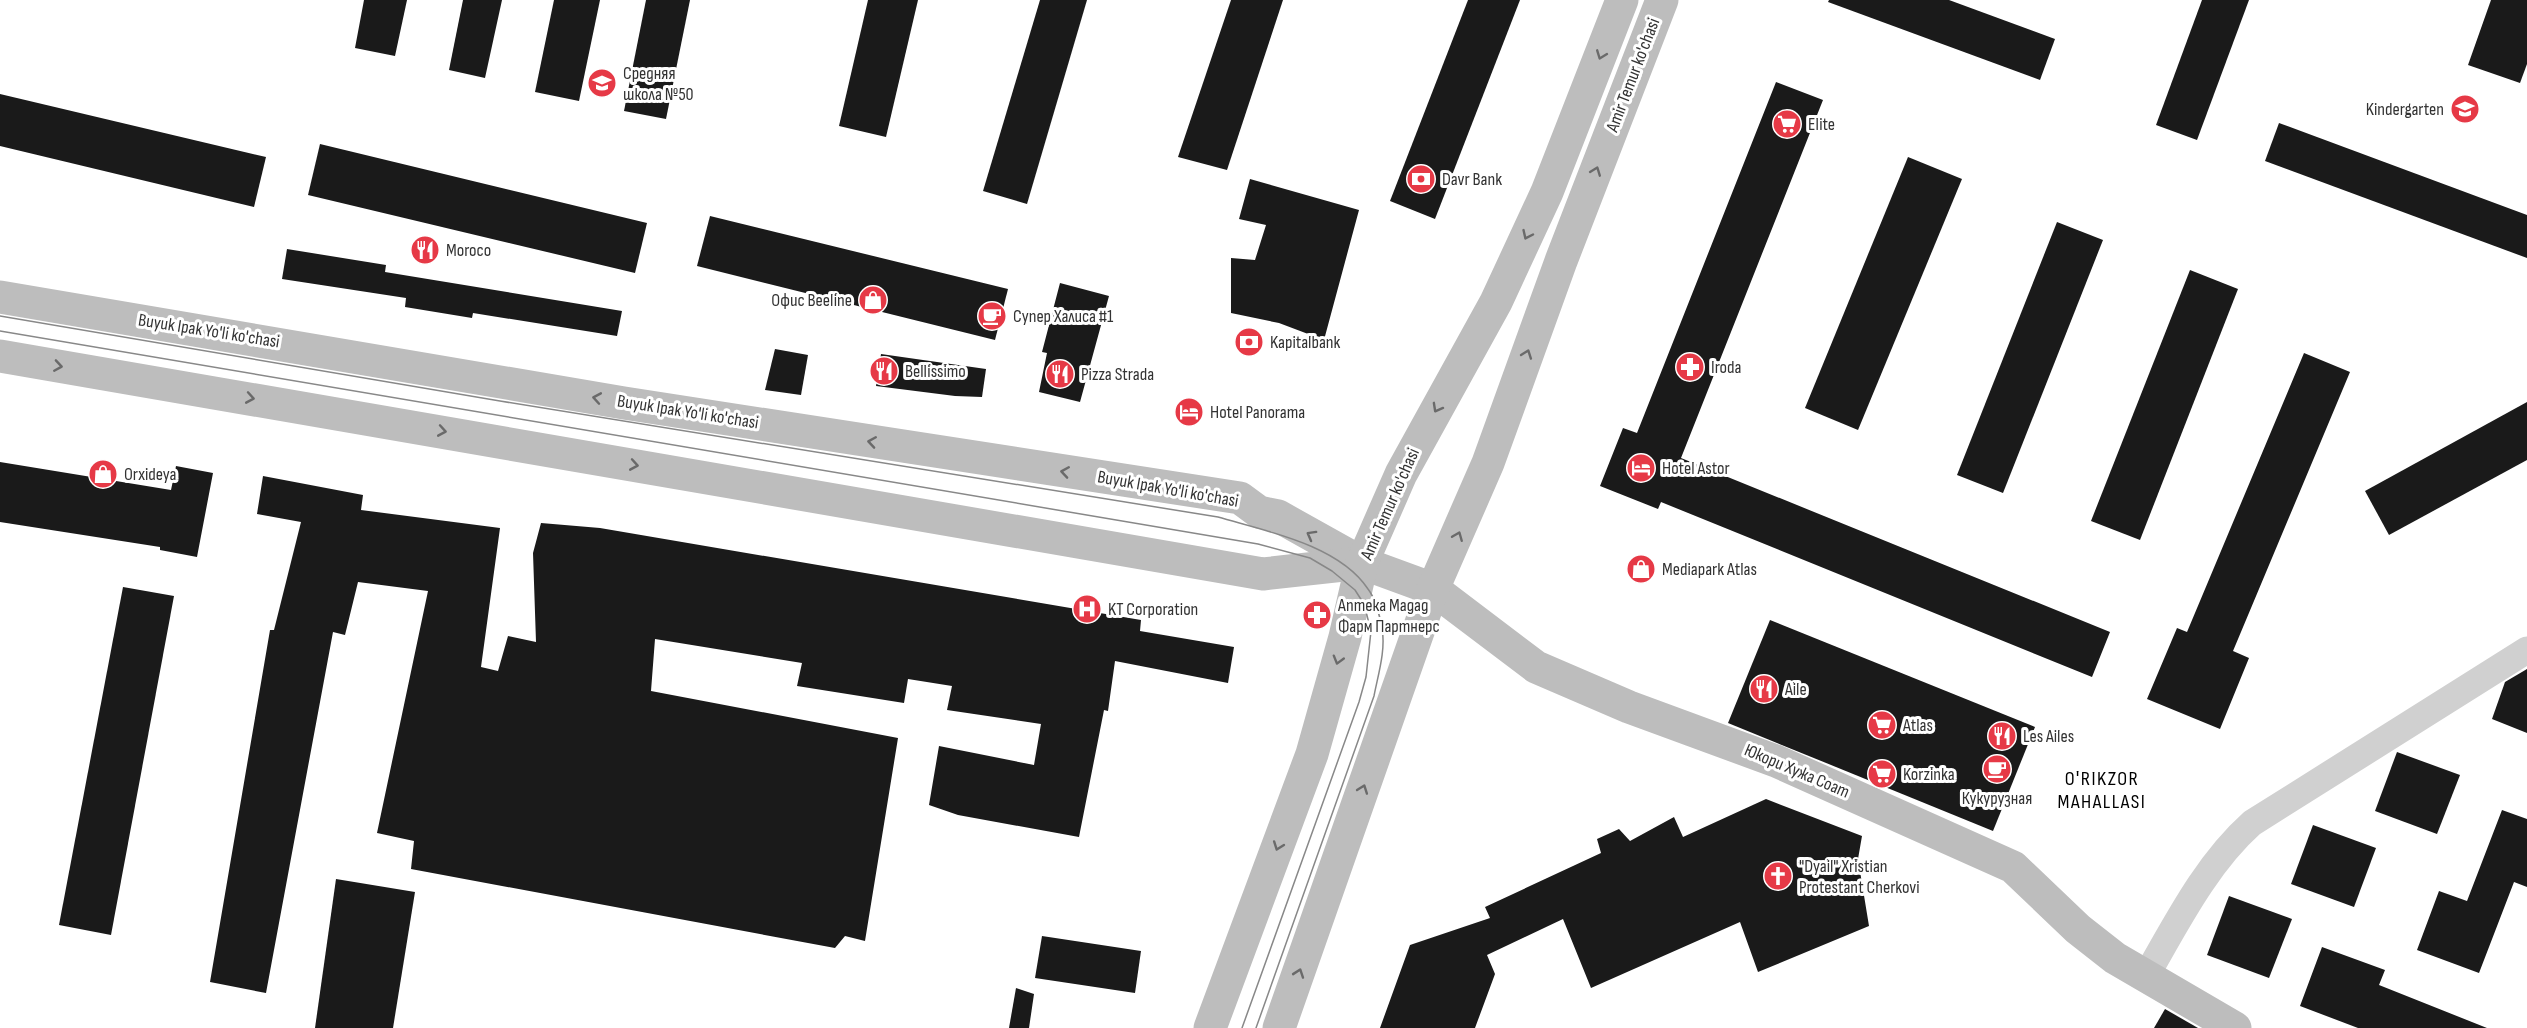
<svg xmlns="http://www.w3.org/2000/svg" width="2527" height="1028" font-family="'Sofia Sans Condensed',sans-serif">
<style>
.building{fill:#1a1a1a}
.lines{fill:none;stroke-linecap:round;stroke-linejoin:round}
.street{stroke:#d0d0d0;stroke-width:27}
.secondary{stroke:#bdbdbd;stroke-width:33}
.tram{stroke:#888;stroke-width:1.5}
.oneway{stroke:#6a6a6a}
.labels{text-anchor:middle;dominant-baseline:central;stroke-width:6;stroke-linejoin:round;paint-order:stroke}
.poi-label{font-size:18px;fill:#333;stroke:#fff;text-anchor:start}
.street-label{font-size:18px;fill:#333;stroke:#fff}
.neighbourhood-label{font-size:20px;letter-spacing:1.5px;fill:#000;stroke:#fff}
</style>
<rect width="100%" height="100%" fill="#fff"/>
<g class="building">
<path d="M364 0H407L395 56 355 48Z"/>
<path d="M463 0H502L485 78 449 70Z"/>
<path d="M554 0H600L579 101 535 92Z"/>
<path d="M646 0H690L666 119 624 111Z"/>
<path d="M868 0H918L886 137 839 126Z"/>
<path d="M1040 0H1087L1027 204 983 191Z"/>
<path d="M1231 0H1283L1227 170 1178 157Z"/>
<path d="M1468 0H1520L1435 219 1390 201Z"/>
<path d="M1829 0H1949L2055 39 2040 80 1828 2Z"/>
<path d="M2202 0H2249L2197 140 2156 125Z"/>
<path d="M2491 0H2527V64L2520 83 2468 65Z"/>
<path d="M1776 82 1823 100 1681 458 2110 632 2092 677 1661 502 1658 509 1600 486 1623 428 1637 433Z"/>
<path d="M0 94 266 157 254 207 0 146Z"/>
<path d="M2279 123 2527 215V258L2265 161Z"/>
<path d="M320 144 647 223 635 273 308 195Z"/>
<path d="M1908 157 1962 179 1858 430 1805 408Z"/>
<path d="M1250 179 1359 210 1324 340 1279 323 1231 313V258L1255 260 1266 225 1239 219Z"/>
<path d="M710 216 1008 289 995 340 697 266Z"/>
<path d="M2057 222 2103 240 2003 493 1957 475Z"/>
<path d="M287 249 386 265 385 272 622 311 617 336 473 313 472 318 405 307 406 298 282 279Z"/>
<path d="M2190 270 2238 289 2140 540 2091 521Z"/>
<path d="M1060 283 1109 296 1080 402 1039 392 1047 353 1042 352Z"/>
<path d="M775 349 808 355 801 395 765 390Z"/>
<path d="M2304 353 2350 372 2233 651 2249 658 2220 729 2147 699 2177 628 2187 632Z"/>
<path d="M881 354 986 369 982 397 955 396 876 386Z"/>
<path d="M2527 402V460L2389 535 2365 491Z"/>
<path d="M0 462 171 490 176 466 213 473 197 557 160 550V547L0 522Z"/>
<path d="M263 476 363 495 361 510 500 528 481 667 498 671 508 636 536 642 533 553 541 523 600 528 1141 620 1140 631 1234 647 1228 683 1115 661 1108 711 1104 710 1079 837 958 815 929 805 939 746 1034 765 1041 724 947 710 952 686 908 679 904 703 797 686 802 663 655 639 651 691 898 738 865 941 845 936 835 948 411 869 414 841 377 833 428 591 358 582 345 635 333 632 266 993 210 982 270 630H274L301 522 257 514Z"/>
<path d="M123 587 174 596 111 935 59 925Z"/>
<path d="M1770 620 2035 727 1993 831 1728 723Z"/>
<path d="M2527 669V733L2492 719 2505 682Z"/>
<path d="M2397 752 2460 775 2437 834 2375 811Z"/>
<path d="M1766 799 1862 836 1858 859 1869 926 1758 972 1740 922 1591 988 1563 919 1487 955 1495 974 1475 1028H1380L1410 945 1490 918 1485 907 1601 853 1597 839 1619 829 1630 841 1674 817 1683 837Z"/>
<path d="M2502 810 2527 819V887L2514 882 2479 973 2417 950 2439 891 2467 901Z"/>
<path d="M2313 825 2376 848 2354 907 2291 884Z"/>
<path d="M336 879 415 892 393 1028H315Z"/>
<path d="M2229 896 2292 919 2269 978 2207 955Z"/>
<path d="M1042 936 1141 951 1135 993 1035 978Z"/>
<path d="M2322 947 2385 970 2379 985 2487 1028H2358L2300 1006Z"/>
<path d="M1016 988 1034 994 1029 1028H1009Z"/>
<path d="M2165 1009 2198 1028H2154Z"/>
</g>
<g class="lines">
<path class="street" d="M2146 976C2176 924 2206 864 2252 823L2527 650"/>
<g class="secondary">
<path d="M0 297 624 403 1240 498 1259 512 1278 516 1362 563 1433 589 1536 667 1629 707 1776 761 2013 867 2078 929 2115 958 2235 1028"/>
<path d="M0 356 1263 574 1362 563"/>
<path d="M1210 1028 1312 754 1345 637 1362 563 1401 474 1496 302 1547 192 1622 0"/>
<path d="M1279 1028 1433 589 1488 463 1561 261 1662 0"/>
</g>
<g class="tram">
<path d="M0 316 500 401 1218 517C1266 531 1339 545 1368 589 1375 598 1380 617 1382 628 1386 650 1378 675 1374 696L1256 1028"/>
<path d="M0 331 1258 544 1310 558 1332 571 1355 590 1364 604 1371 631 1366 677 1359 702 1242 1028"/>
</g>
</g>
<defs><path id="oneway-chevron" d="M-2-3.5L2.5 0L-2 3.5" fill="none" stroke-width="1.6" stroke-linecap="round" stroke-linejoin="round" transform="scale(1.5)"/></defs>
<g class="oneway">
<use href="#oneway-chevron" transform="translate(1601 55) rotate(111)"/>
<use href="#oneway-chevron" transform="translate(1596 171) rotate(-69)"/>
<use href="#oneway-chevron" transform="translate(1527 235) rotate(115)"/>
<use href="#oneway-chevron" transform="translate(1527 354) rotate(-70)"/>
<use href="#oneway-chevron" transform="translate(58 366) rotate(9)"/>
<use href="#oneway-chevron" transform="translate(250 398) rotate(10)"/>
<use href="#oneway-chevron" transform="translate(597 398) rotate(-170)"/>
<use href="#oneway-chevron" transform="translate(1437 408) rotate(119)"/>
<use href="#oneway-chevron" transform="translate(442 431) rotate(10)"/>
<use href="#oneway-chevron" transform="translate(872 442) rotate(-171)"/>
<use href="#oneway-chevron" transform="translate(634 465) rotate(10)"/>
<use href="#oneway-chevron" transform="translate(1065 472) rotate(-171)"/>
<use href="#oneway-chevron" transform="translate(1311 535) rotate(-151)"/>
<use href="#oneway-chevron" transform="translate(1458 536) rotate(-68)"/>
<use href="#oneway-chevron" transform="translate(1338 660) rotate(106)"/>
<use href="#oneway-chevron" transform="translate(1363 789) rotate(-70)"/>
<use href="#oneway-chevron" transform="translate(1278 846) rotate(110)"/>
<use href="#oneway-chevron" transform="translate(1299 973) rotate(-71)"/>
</g>
<defs>
<g id="school-disc" transform="scale(1.5)"><circle r="9.5" fill="#e63946" stroke="#fff"/><path d="M0-5L7-2L0 1L-7-2ZM-4 1L0 2.5L4 1V4Q0 6-4 4Z" fill="#fff"/></g>
<g id="supermarket-disc" transform="scale(1.5)"><circle r="9.5" fill="#e63946" stroke="#fff"/><path d="M-6-5.5h2.5l.6 2H6L4.5 2H-2.5L-4.4-4H-6ZM-1.5 3.2a1.3 1.3 0 1 0 .1 0ZM3 3.2a1.3 1.3 0 1 0 .1 0Z" fill="#fff"/></g>
<g id="bank-disc" transform="scale(1.5)"><circle r="9.5" fill="#e63946" stroke="#fff"/><path d="M-6-4H6V4H-6ZM0-2.3a2.3 2.3 0 1 0 0 4.6a2.3 2.3 0 1 0 0-4.6Z" fill="#fff"/></g>
<g id="restaurant-disc" transform="scale(1.5)"><circle r="9.5" fill="#e63946" stroke="#fff"/><path d="M-5-6h1v4h1v-4h1v4h1v-4h1v5L-1.5 .5V6h-2V.5L-5-1ZM5-6V6H3V1.5H1.5Q1.5-4 5-6Z" fill="#fff"/></g>
<g id="shop-disc" transform="scale(1.5)"><circle r="9.5" fill="#e63946" stroke="#fff"/><path d="M-5-2.5h2.3a2.7 3.5 0 0 1 5.4 0H5L5.5 6h-11ZM-1.5-2.5h3a1.5 2.3 0 0 0-3 0Z" fill="#fff"/></g>
<g id="cafe-disc" transform="scale(1.5)"><circle r="9.5" fill="#e63946" stroke="#fff"/><path d="M-5.5-4.5H6V0H3Q3 3.5 0 3.5H-2.5Q-5.5 3.5-5.5 0ZM3-3.2v2h1.7v-2ZM-6 4.5H4V6H-6Z" fill="#fff"/></g>
<g id="pharmacy-disc" transform="scale(1.5)"><circle r="9.5" fill="#e63946" stroke="#fff"/><path d="M-2-6h4v4h4v4h-4v4h-4v-4h-4v-4h4Z" fill="#fff"/></g>
<g id="hotel-disc" transform="scale(1.5)"><circle r="9.5" fill="#e63946" stroke="#fff"/><path d="M-6-4.5h1.5V1H6V5H4.5V3h-9V5H-6ZM-4 0a1.8 1.8 0 1 1 3.6 0ZM.5 0V-2.5h3Q6-2.5 6 0Z" fill="#fff"/></g>
<g id="hospital-disc" transform="scale(1.5)"><circle r="9.5" fill="#e63946" stroke="#fff"/><path d="M-5-5h3v3.5h4V-5h3V5h-3V1.5h-4V5h-3Z" fill="#fff"/></g>
<g id="church-disc" transform="scale(1.5)"><circle r="9.5" fill="#e63946" stroke="#fff"/><path d="M-1.2-6h2.4v3.5h3.3v2.4h-3.3V6h-2.4V-.1h-3.3v-2.4h3.3Z" fill="#fff"/></g>
</defs>
<g fill-rule="evenodd">
<use href="#school-disc" x="602" y="83"/>
<use href="#school-disc" x="2465" y="109"/>
<use href="#supermarket-disc" x="1787" y="124"/>
<use href="#bank-disc" x="1421" y="179"/>
<use href="#restaurant-disc" x="425" y="250"/>
<use href="#shop-disc" x="873" y="300"/>
<use href="#cafe-disc" x="992" y="316"/>
<use href="#bank-disc" x="1249" y="342"/>
<use href="#pharmacy-disc" x="1690" y="367"/>
<use href="#restaurant-disc" x="884" y="371"/>
<use href="#restaurant-disc" x="1060" y="374"/>
<use href="#hotel-disc" x="1189" y="412"/>
<use href="#hotel-disc" x="1641" y="468"/>
<use href="#shop-disc" x="103" y="474"/>
<use href="#shop-disc" x="1641" y="569"/>
<use href="#hospital-disc" x="1087" y="609"/>
<use href="#pharmacy-disc" x="1317" y="615"/>
<use href="#restaurant-disc" x="1764" y="689"/>
<use href="#supermarket-disc" x="1882" y="725"/>
<use href="#restaurant-disc" x="2002" y="736"/>
<use href="#cafe-disc" x="1997" y="769"/>
<use href="#supermarket-disc" x="1882" y="774"/>
<use href="#church-disc" x="1778" y="876"/>
</g>
<g class="labels">
<g class="poi-label">
<text x="623" y="73">Средняя<tspan x="623" dy="21">школа №50</tspan></text>
<text x="2444" y="109" text-anchor="end">Kindergarten</text>
<text x="1808" y="124">Elite</text>
<text x="1442" y="179">Davr Bank</text>
<text x="446" y="250">Moroco</text>
<text x="852" y="300" text-anchor="end">Офис Beeline</text>
<text x="1013" y="316">Супер Халиса #1</text>
<text x="1270" y="342">Kapitalbank</text>
<text x="1711" y="367">Iroda</text>
<text x="905" y="371">Bellissimo</text>
<text x="1081" y="374">Pizza Strada</text>
<text x="1210" y="412">Hotel Panorama</text>
<text x="1662" y="468">Hotel Astor</text>
<text x="124" y="474">Orxideya</text>
<text x="1662" y="569">Mediapark Atlas</text>
<text x="1338" y="605">Аптека Мадад<tspan x="1338" dy="21">Фарм Партнерс</tspan></text>
<text x="1108" y="609">KT Corporation</text>
<text x="1785" y="689">Aile</text>
<text x="1903" y="725">Atlas</text>
<text x="2023" y="736">Les Ailes</text>
<text x="1903" y="774">Korzinka</text>
<text x="1997" y="798" text-anchor="middle">Кукурузная</text>
<text x="1799" y="866">"Dyail" Xristian<tspan x="1799" dy="21">Protestant Cherkovi</tspan></text>
</g>
<g class="street-label">
<text transform="translate(1633 75) rotate(-69)">Amir Temur ko'chasi</text>
<text transform="translate(209 331) rotate(9)">Buyuk Ipak Yo'li ko'chasi</text>
<text transform="translate(688 412) rotate(9)">Buyuk Ipak Yo'li ko'chasi</text>
<text transform="translate(1168 489) rotate(10)">Buyuk Ipak Yo'li ko'chasi</text>
<text transform="translate(1390 504) rotate(-66)">Amir Temur ko'chasi</text>
<text transform="translate(1797 771) rotate(23)">Юкори Хужа Соат</text>
</g>
<g class="neighbourhood-label">
<text x="2102" y="779">O'RIKZOR<tspan x="2102" dy="23">MAHALLASI</tspan></text>
</g>
</g>
</svg>
